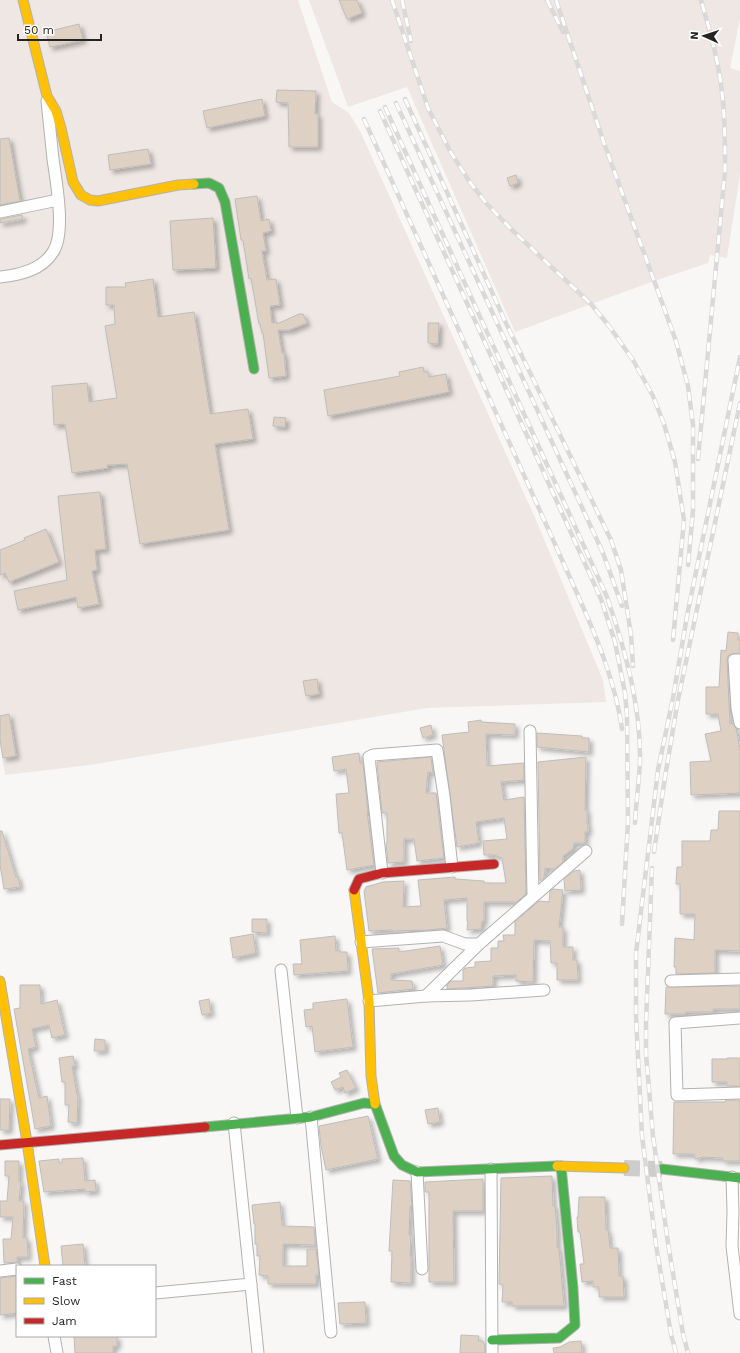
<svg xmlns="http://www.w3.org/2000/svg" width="740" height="1353" font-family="'Work Sans',sans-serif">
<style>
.built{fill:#eee7e3}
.building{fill:#ded1c4;stroke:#bebdbc;filter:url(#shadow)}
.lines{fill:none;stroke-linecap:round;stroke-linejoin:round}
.secondary-tunnel{stroke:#cfcdcb;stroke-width:16;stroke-dasharray:16 8;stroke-linecap:butt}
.street-casing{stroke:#b3b2b0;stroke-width:13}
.fast-casing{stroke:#b3b2b0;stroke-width:11}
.slow-casing{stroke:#b3b2b0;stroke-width:11}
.jam-casing{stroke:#b3b2b0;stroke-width:11}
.street{stroke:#fefefe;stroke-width:11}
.fast{stroke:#4caf50;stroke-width:9}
.slow{stroke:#ffc107;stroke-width:9}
.jam{stroke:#c62828;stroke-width:9}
.rail-casing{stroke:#dad8d8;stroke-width:4.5}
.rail{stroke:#fff;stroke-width:3;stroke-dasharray:9;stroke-linecap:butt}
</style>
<defs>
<filter id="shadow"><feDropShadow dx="3.5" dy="3.5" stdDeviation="2" flood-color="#0004"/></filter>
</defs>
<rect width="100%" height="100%" fill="#f9f7f5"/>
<g class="built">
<path d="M0 0H298L332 102 349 113 360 131 536 520 603 680 606 702 427 708 90 765 5 775 0 743Z"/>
<path d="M309 0H740V19L730 68 740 71V174L727 258 710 255 708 263 654 281 515 332 407 87 348 107Z"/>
</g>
<g class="building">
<path d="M339 0H357L362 13 347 19Z"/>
<path d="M79 24 83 40 50 47 46 32Z"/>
<path d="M277 90 316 91 315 114H318V147H289L288 103 276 102Z"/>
<path d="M262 99 265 116 207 128 203 111Z"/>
<path d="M9 138 20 201 0 205V139Z"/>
<path d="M148 149 151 164 110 170 108 155Z"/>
<path d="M516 175 518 183 510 186 507 178Z"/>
<path d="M257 196 261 221 269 219 271 231 263 233 266 251H262L267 280 276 279 280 305 270 306 272 323 277 322V324L299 314H303L307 323 289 330H278L282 353H284L286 376 269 378 263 333H262L260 324H259L251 278 249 279 243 240H241L235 199Z"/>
<path d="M22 215 23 219 0 223V219Z"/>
<path d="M213 218 216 268 173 270 170 221Z"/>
<path d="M153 279 158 317 194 312 210 414 248 409 253 439 215 444 229 530 140 544 127 464 107 465 108 468 72 473 65 424 54 425 52 386 87 383 89 402 117 398 105 326 115 324 114 305H106V287H126L125 283Z"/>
<path d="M428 323H439L438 344 428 343Z"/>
<path d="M423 367 424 372H428L429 377 446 374 449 392 328 416 324 390 400 376 399 372Z"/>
<path d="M274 417 286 418 285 427 273 426Z"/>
<path d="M100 492 106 549 95 550 97 570 92 571 99 604 78 608 76 597 18 610 14 591 67 580 58 496Z"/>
<path d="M46 529 59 562 9 582 5 573 0 575V550L25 540 24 538Z"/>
<path d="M728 632 738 633V640H740V653L731 654 728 656 727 660 730 724 733 723 736 728 740 749V793L691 795 690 762 711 761 705 734 721 731 718 714H706V687H719L721 650 726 651Z"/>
<path d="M317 679 319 694 306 696 303 681Z"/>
<path d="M9 714 16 756 3 758 0 740V716Z"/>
<path d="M481 720V722L515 724V735L486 734 487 766 524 763V780L501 782 504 800 524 797 526 894 515 903V902H484V921H482L481 929 467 930 468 921H467V898L444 900 447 928 428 930 393 931 392 930 369 931 364 891 366 887 383 882 404 881 403 907 421 906 418 880 455 877V879L484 881V883H506L502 858 494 855H484L483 841 507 839 504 818 476 822 479 843 457 847 442 735 469 732 468 722Z"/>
<path d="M431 725 433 735 423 738 420 728Z"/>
<path d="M537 733 582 736V738H589V752L537 747Z"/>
<path d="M359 753 360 763H363L368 812H367L374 865 347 870 342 833H339L336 794 349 793 346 769 334 771 332 757Z"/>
<path d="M431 757 433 773 428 772 426 793H436L444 858 417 861 414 839H404V862L388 863 386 843H387V813H382L377 762Z"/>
<path d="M586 757 585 810H587V824H588V832H585V843H574L573 849 563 856V862L555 869 545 868 544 878 540 881 538 762Z"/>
<path d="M719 811H740V951L715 950V973L676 974V967H674L675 938 694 940 695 914H680V884H676L677 867H682V841H710L711 830H718Z"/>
<path d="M0 831H2L16 877 18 876 20 887 4 889 0 865Z"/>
<path d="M580 870 581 890 565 891 564 879 574 871Z"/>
<path d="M553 889 563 890 559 927H563V947H573V960H577L578 980H557V963H551L550 941 534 940 533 982 516 981V975L493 976V986L447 989V985L451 981H463V970L465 968 475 967V962L491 961V948H498V941H504L503 935H515V922L539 901 549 902 550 891Z"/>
<path d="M252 919H267V933L252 932Z"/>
<path d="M253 934 256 953 233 958 230 938Z"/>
<path d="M335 936 336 951 340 950V952H347L348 971 294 975 293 964H302L300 940Z"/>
<path d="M440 946 443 965 391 974V980L412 981 413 989 378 993 372 949 399 948V952Z"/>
<path d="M20 985H40L41 1004 57 1000 65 1035 52 1038 49 1025 32 1029 36 1047 28 1049 39 1098 47 1096 51 1126 35 1129 14 1009 20 1008Z"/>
<path d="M740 986V1009H713V1012H686L685 1014H665L666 987Z"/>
<path d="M209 999 211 1013 202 1015 199 1001Z"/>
<path d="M347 999 353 1047 315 1052 312 1026 306 1027 304 1010 313 1009V1003Z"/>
<path d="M95 1039 105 1040V1051H94Z"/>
<path d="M73 1056 75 1066H72L77 1095H78L77 1123 68 1122 69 1105H65V1082H62L59 1058Z"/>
<path d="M727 1058H740V1086H727V1082H712V1059H727Z"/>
<path d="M347 1070 356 1088 345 1093 343 1087 335 1090 331 1082 341 1077 339 1073Z"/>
<path d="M0 1099H10L9 1130H0Z"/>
<path d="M727 1100H740V1161H723V1158L703 1157 695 1159 694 1154H673L674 1102H725V1101Z"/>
<path d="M438 1108 440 1122 428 1124 425 1110Z"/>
<path d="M368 1116 378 1159 326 1170 321 1146 319 1126Z"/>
<path d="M83 1158 85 1181 95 1180 96 1191 85 1192V1189L44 1192 39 1161 59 1159V1163H62V1159Z"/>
<path d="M5 1161H19V1181L21 1182 19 1201H24L23 1238H27L28 1257H17V1262L4 1263 3 1239H11L13 1217H0V1201H7L9 1176H5Z"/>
<path d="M552 1176 553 1206H555L557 1229V1247L559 1248 564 1306H512V1302H502L503 1285 499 1284 501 1178Z"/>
<path d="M483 1179V1211H453L454 1282H429V1192H425V1182Z"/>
<path d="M393 1180 410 1181 412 1206H410L409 1235H411L410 1256H411V1283L391 1282 392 1251H389Z"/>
<path d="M579 1197H605L606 1230H608L610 1248H618L619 1276H623L624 1297H599V1287H593V1281L582 1282 580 1264H584L580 1232H578L577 1217H578Z"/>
<path d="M280 1202 282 1225 284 1226 314 1227 315 1239V1245L283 1244V1266H307V1249H316L319 1275H316V1284H268V1276L259 1275 260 1256H257V1244H255V1224H254L252 1205Z"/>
<path d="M83 1244 85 1266H63L61 1246Z"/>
<path d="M17 1276V1313L0 1315V1278Z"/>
<path d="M365 1302 366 1323 340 1324 338 1303Z"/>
<path d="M461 1335 479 1336 478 1341H483L485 1346V1353H460Z"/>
<path d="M74 1336H117V1346H113V1353H75Z"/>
<path d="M581 1341 582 1353H554L553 1348 560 1347 569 1342Z"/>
</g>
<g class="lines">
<path class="secondary-tunnel" d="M624 1168 662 1169"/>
<g class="street-casing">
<g id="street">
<path d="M0 212 58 200"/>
<path d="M0 277C20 275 42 270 53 252 66 233 56 181 53 159 51 139 49 120 47 101"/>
<path d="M740 660H734L737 708 740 723"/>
<path d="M530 731 533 896"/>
<path d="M382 873 369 757 373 755 437 750 444 796 452 867"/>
<path d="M361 942 443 936 465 944H479"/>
<path d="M281 970 297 1118"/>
<path d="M671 981 740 979"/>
<path d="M426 996 479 944 586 851"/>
<path d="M369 1001 426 996 471 995 544 990"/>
<path d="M740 1018 675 1023 677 1095 740 1093"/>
<path d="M311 1117 331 1332"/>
<path d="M234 1123 258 1353"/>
<path d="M491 1169 492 1353"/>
<path d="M417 1172 422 1269"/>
<path d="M732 1177 733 1211 732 1246 740 1314"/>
<path d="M0 1271 17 1269"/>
<path d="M155 1293 251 1284"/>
<path d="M54 1336 57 1353"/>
</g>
</g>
<g class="fast-casing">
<g id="fast">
<path d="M194 184 209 183 219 188 225 202 254 369"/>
<path d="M205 1127 311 1117 364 1103 375 1104 394 1156 402 1165 417 1172 557 1166"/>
<path d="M662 1169 740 1178"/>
<path d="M492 1340 559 1338 575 1325 573 1288 561 1166"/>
</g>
</g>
<g class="slow-casing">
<g id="slow">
<path d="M23 0 47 96 56 111 61 128 73 182 81 195 90 200 98 201 178 185 194 184"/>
<path d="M354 890 369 1001 371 1076 375 1104"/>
<path d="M0 981 27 1142 45 1266"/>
<path d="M557 1166 624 1168"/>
</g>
</g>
<g class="jam-casing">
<g id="jam">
<path d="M354 890 359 879 382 873 494 864"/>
<path d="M0 1145 205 1127"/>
</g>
</g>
<use href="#street" class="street"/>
<use href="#fast" class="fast"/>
<use href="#slow" class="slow"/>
<use href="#jam" class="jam"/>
<g class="rail-casing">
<g id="rail">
<path d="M392 0 428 108 450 151 469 181 486 203 512 230 591 304 609 326 633 360 653 396 664 424 675 462 684 520 673 640"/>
<path d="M402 0 411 41"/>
<path d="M547 0 563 32"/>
<path d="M556 0 604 143 676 341 688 386 693 425V510L688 565"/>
<path d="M405 99 505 321 611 540 621 570 631 635 633 666"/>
<path d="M396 103 603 553 622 606"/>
<path d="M385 107 607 597C625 649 641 706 640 762 639 782 636 803 635 823"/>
<path d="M380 111 601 599 615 642 625 693 627 716 628 822 622 924"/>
<path d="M364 119 576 591C596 636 615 680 622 729"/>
<path d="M698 459 725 171C725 139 725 104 719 72 715 48 708 24 701 0"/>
<path d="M654 852 665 777 678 700 740 403"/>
<path d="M652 868 646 1024V1054L653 1136 668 1243 683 1334 688 1353"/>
<path d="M676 1353 671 1334 656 1245 642 1136 636 1017V953L658 770 673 698 687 616 740 357"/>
</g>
</g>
<use href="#rail" class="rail"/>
</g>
<rect x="16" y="1265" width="140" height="72" fill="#ffffff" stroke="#a8a7a7"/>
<rect x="24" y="1278" width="20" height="6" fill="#4caf50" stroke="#a8a7a7"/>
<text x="52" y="1285" font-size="12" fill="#262423">Fast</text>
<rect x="24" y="1298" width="20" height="6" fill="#ffc107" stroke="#a8a7a7"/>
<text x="52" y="1305" font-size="12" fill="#262423">Slow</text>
<rect x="24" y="1318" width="20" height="6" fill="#c62828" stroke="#a8a7a7"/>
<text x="52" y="1325" font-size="12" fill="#262423">Jam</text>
<g transform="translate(704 36) rotate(273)" stroke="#ffffff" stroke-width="3" paint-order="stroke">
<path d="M0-3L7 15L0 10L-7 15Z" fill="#262423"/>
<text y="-6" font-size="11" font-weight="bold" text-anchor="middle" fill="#262423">N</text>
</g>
<path d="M18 34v6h83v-6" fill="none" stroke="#262423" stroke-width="2"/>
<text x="24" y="34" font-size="12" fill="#262423" stroke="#ffffff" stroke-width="3" paint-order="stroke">50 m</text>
</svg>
